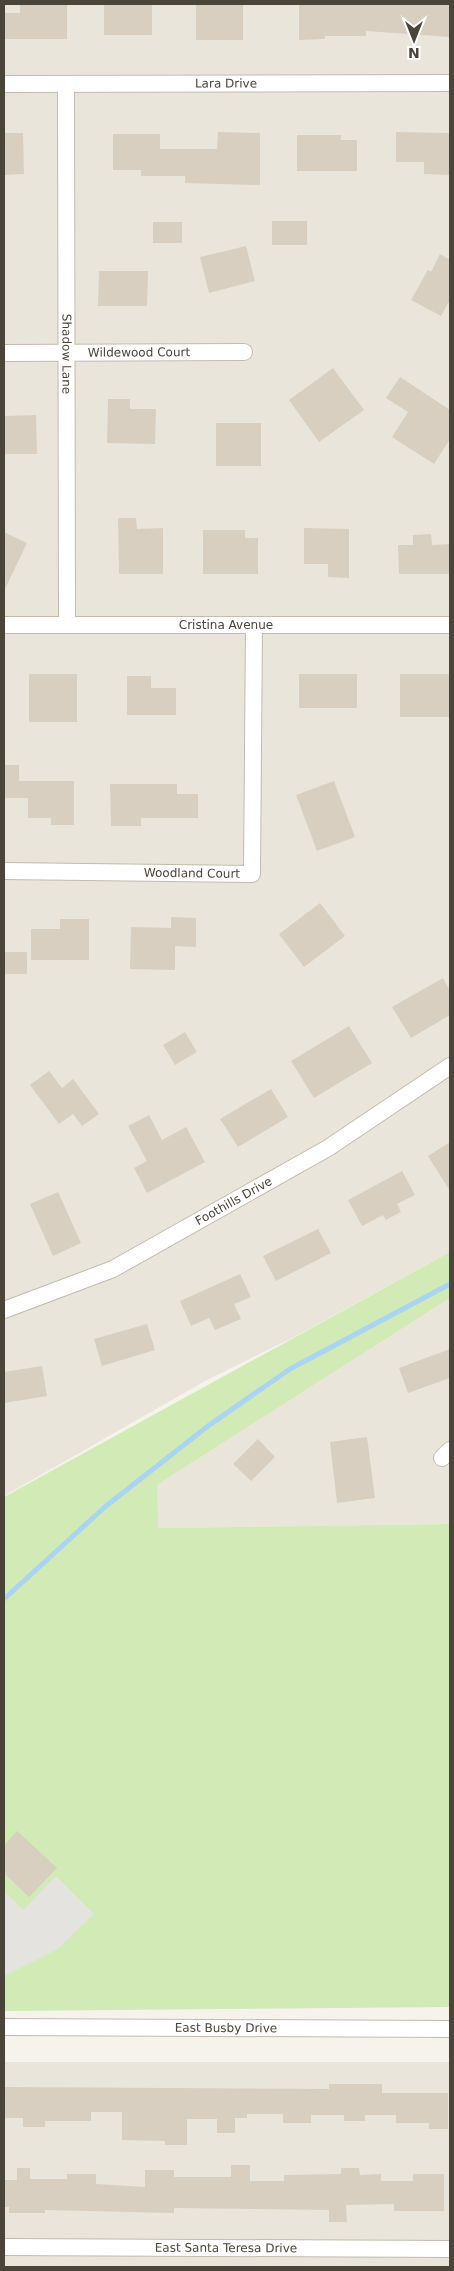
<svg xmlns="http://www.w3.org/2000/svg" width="454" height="2271" font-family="'DejaVu Sans',sans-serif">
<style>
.residential{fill:#eae5da}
.green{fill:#d2eab5}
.parking{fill:#e5e3e0}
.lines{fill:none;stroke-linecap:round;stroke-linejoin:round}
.stream{stroke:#a9d4f2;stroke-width:5}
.building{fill:#d8cfc1}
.street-casing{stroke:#c2bbae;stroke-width:18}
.street{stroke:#fff;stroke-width:16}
.labels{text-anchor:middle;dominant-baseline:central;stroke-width:4.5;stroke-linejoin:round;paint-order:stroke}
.street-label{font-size:12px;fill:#4b4439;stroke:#fff}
</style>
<rect width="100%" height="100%" fill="#f6f3ec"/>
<g class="residential">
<path d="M4 4H450V1252L294 1337 205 1381 4 1496Z"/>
<path d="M450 1298V1524L157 1528V1485Z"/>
<rect x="4" y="2062" width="446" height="205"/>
</g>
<path class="green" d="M450 1252V1298L157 1485 158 1528 450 1524V2007L4 2011V1497Z"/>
<path class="parking" d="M56 1876 94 1914 58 1949 4 1976V1891L23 1910Z"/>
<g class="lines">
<path class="stream" d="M4 1599 106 1506 208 1426 290 1369 450 1284"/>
</g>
<g class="building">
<path d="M20 4H67V39H4V13H20Z"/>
<rect x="104" y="4" width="48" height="31"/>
<rect x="196" y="4" width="47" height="36"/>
<path d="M299 4H450V37L366 31V36H325V39L299 40Z"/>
<path d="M218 132 260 133V185L185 183V176H141V170H113V134H160V149H217Z"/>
<path d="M396 132 450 133V175L424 174V162H396Z"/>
<path d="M4 133H23L24 174 4 175Z"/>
<path d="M297 135H341V140H357V171H297Z"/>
<rect x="272" y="221" width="35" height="24"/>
<rect x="153" y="222" width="29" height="21"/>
<path d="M246 246 255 281 209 293 200 257Z"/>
<path d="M440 254 450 260V300L441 316 411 300 428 270 431 272Z"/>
<path d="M99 271H148L147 306H98Z"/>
<path d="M333 368 364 410 319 442 289 400Z"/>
<path d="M400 377 450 410V439L434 464 392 437 408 412 386 398Z"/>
<path d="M108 399H130V409H156L155 444 107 443Z"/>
<path d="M36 415 37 454H4V416Z"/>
<rect x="216" y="423" width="45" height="43"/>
<path d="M118 518H136L137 529 163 528V574H119Z"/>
<path d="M304 528 349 529V578L328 577V564H304Z"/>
<path d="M203 530H245V538H258V574H203Z"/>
<path d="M4 532 27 543 4 591Z"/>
<path d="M431 534 432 545 450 544V574H399L398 545H413V535Z"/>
<rect x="29" y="674" width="48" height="48"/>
<rect x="299" y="674" width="58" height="34"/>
<rect x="400" y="674" width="50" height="43"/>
<path d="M127 676H151V688H176V715H127Z"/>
<path d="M4 765H19V781H74V825H51V818H28V798H4Z"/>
<path d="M334 781 355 837 317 851 296 795Z"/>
<path d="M110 784H177V794H198V818H141V826H111Z"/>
<path d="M320 903 345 936 304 967 279 934Z"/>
<path d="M171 917 196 918V947L175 946V970L130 969 131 927 171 928Z"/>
<path d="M60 919H89V960H31V929H60Z"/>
<rect x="4" y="952" width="23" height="22"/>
<path d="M443 978 450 991V1015L411 1038 392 1007Z"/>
<path d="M349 1026 372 1063 314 1098 291 1061Z"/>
<path d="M185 1032 197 1052 175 1065 163 1045Z"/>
<path d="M49 1071 62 1088 73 1079 99 1114 82 1126 73 1114 59 1124 30 1085Z"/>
<path d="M271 1089 288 1117 238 1147 220 1119Z"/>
<path d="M149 1115 162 1140 186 1127 205 1162 147 1193 134 1168 147 1161 128 1126Z"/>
<path d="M450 1142V1191L428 1156Z"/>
<path d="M402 1171 415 1195 397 1204 401 1212 386 1220 383 1215 362 1226 348 1200Z"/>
<path d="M58 1192 81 1243 53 1256 30 1204Z"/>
<path d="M318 1229 331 1253 276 1281 263 1256Z"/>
<path d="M240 1274 251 1297 234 1304 241 1319 215 1330 209 1318 191 1326 180 1301Z"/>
<path d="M147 1324 155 1350 102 1366 94 1339Z"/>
<path d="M450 1349V1378L408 1393 399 1368Z"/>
<path d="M42 1366 47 1396 4 1403V1372Z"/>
<path d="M367 1437 375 1498 337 1503 330 1442Z"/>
<path d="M258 1439 275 1457 251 1481 233 1464Z"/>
<path d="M17 1831 57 1868 29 1897 4 1873V1846Z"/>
<path d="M329 2084H382V2093H448V2129H429V2123H396V2115H365V2121H344V2115H311V2123H283V2114H247V2118H235V2133H217V2119H187V2145H165V2141L122 2140V2112H91V2121H45V2127H23V2118H4V2087L329 2089Z"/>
<path d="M231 2165H250V2181H284V2175L341 2174V2168H359L360 2175 381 2174V2181H413V2174H444V2211H394V2204L346 2205 347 2222H329V2210L174 2208V2213L45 2210V2213H9V2207H4V2180H17V2168H30V2179H67V2174H96V2184L145 2187V2170H174V2177H231Z"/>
</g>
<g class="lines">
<g class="street-casing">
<g id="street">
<path id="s1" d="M4 84 450 83"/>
<path id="s2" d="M66 84 67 625"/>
<path id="s3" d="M4 353 244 352"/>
<path id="s4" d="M4 625H450"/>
<path id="s5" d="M4 871 252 874 254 625"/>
<path id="s6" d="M4 1310 113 1269 328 1148 450 1066"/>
<path d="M442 1458 450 1450"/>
<path id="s7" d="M4 2027 450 2029"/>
<path id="s8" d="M4 2247 450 2249"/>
</g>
</g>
<use href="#street" class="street"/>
</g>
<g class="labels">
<g class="street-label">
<text stroke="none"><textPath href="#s1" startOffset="222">Lara Drive</textPath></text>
<text stroke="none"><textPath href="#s3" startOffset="135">Wildewood Court</textPath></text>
<text stroke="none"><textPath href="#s2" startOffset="270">Shadow Lane</textPath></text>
<text stroke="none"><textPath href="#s4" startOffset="222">Cristina Avenue</textPath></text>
<text stroke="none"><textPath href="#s5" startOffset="188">Woodland Court</textPath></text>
<text stroke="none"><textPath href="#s6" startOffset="255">Foothills Drive</textPath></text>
<text stroke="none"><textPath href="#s7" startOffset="222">East Busby Drive</textPath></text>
<text stroke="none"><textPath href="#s8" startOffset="222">East Santa Teresa Drive</textPath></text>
</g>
</g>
<rect width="454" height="2271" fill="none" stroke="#4b4439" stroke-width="10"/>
<g transform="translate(414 40) rotate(180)" stroke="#ffffff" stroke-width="4" paint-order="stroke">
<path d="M0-4L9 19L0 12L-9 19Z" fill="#4b4439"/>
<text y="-8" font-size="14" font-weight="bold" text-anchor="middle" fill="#4b4439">N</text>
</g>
</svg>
